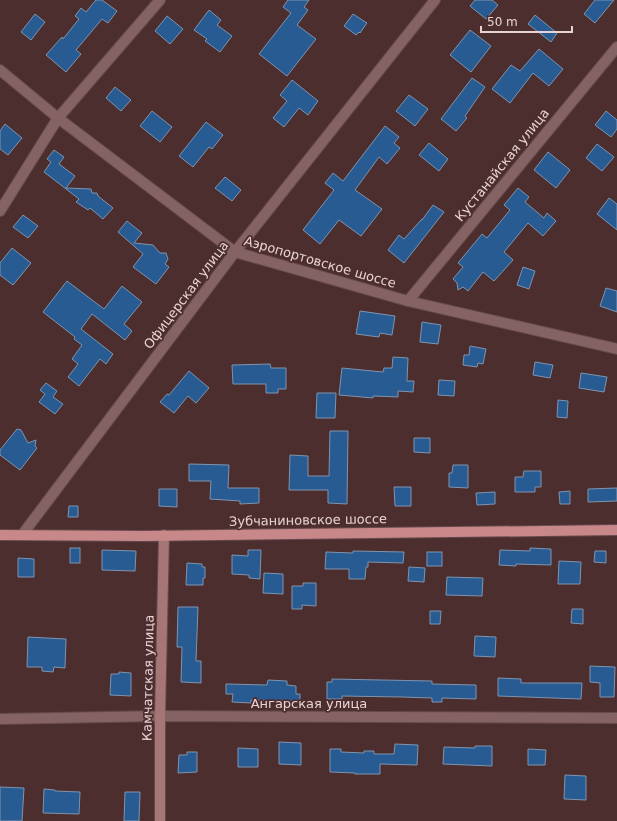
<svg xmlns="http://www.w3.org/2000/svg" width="617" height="821" font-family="'DejaVu Sans',sans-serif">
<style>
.building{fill:#295b93;stroke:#7e94ae}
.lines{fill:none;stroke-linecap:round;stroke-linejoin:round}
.street-casing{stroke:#654a4c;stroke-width:12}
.secondary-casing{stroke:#654a4c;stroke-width:12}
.primary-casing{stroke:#654a4c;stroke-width:12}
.street{stroke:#856263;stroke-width:10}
.secondary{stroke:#a67576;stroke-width:10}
.primary{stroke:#c8888a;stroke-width:10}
.labels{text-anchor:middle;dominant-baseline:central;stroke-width:3.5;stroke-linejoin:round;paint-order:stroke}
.street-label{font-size:13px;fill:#e8d3d3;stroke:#4d2e2f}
</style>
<rect width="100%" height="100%" fill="#4d2e2f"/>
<g class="building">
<path d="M96 0H102L117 11 108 23 102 19 76 50 81 54 66 72 46 55 62 37 63 39 79 19 75 16 81 8 86 12Z"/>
<path d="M288 0H309L304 7 308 10 297 25 316 39 287 76 259 54 291 13 283 7Z"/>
<path d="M475 0H492L498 5 486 19 470 6Z"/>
<path d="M595 0H614L595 23 584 14Z"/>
<path d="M209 10 221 20 217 25 232 36 220 52 205 41 207 39 194 30Z"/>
<path d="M35 14 45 22 31 40 21 32Z"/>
<path d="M353 14 367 23 360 33 359 32 356 35 344 26Z"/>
<path d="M535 15 557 33 551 42 528 24Z"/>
<path d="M167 16 183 29 170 44 155 31Z"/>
<path d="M470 30 491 46 471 72 450 55Z"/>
<path d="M539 49 563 69 549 86 533 73 510 103 492 89 511 65 520 71Z"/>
<path d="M472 78 485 87 465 116 467 118 456 131 441 119Z"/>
<path d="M292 80 318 101 308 115 299 108 284 127 273 118 287 101 280 95Z"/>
<path d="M115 87 131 100 121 111 106 98Z"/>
<path d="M409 95 428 109 415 126 396 111Z"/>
<path d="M152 111 172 127 160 142 140 126Z"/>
<path d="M606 111 617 120V129L611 137 595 125Z"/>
<path d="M206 122 223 135 212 149 209 147 193 167 179 156Z"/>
<path d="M5 124 22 138 8 155 0 149V131Z"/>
<path d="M385 126 399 137 394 143 400 148 387 164 379 157 355 190 382 209 361 236 339 220 320 244 303 230 334 190 325 183 333 173 343 181Z"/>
<path d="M429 143 448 159 439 171 419 155Z"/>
<path d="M597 144 614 157 602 171 586 158Z"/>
<path d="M54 150 64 157 59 164 75 176 66 188 91 189 92 193H97L98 196 113 208 103 219 90 208 88 210 76 202 79 199 44 172 51 162 47 159Z"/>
<path d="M548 152 570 170 556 188 534 170Z"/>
<path d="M225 177 241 190 232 201 215 188Z"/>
<path d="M518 188 529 197 525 202 544 218 547 213 556 221 543 236 528 223 504 252 513 260 494 281 483 272 468 291 463 287 458 290 457 283 453 279 463 267 458 263 482 234 487 238 510 210 504 205Z"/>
<path d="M609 198 617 204V230L597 214Z"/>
<path d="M433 205 444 212 404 263 388 250 399 235 404 239 422 219V220Z"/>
<path d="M23 215 38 226 28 238 13 227Z"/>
<path d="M127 221 142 233 134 243 153 245 160 253H166L168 259 165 264 169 267 156 284 133 267 143 254 118 232Z"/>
<path d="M12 248 31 263 13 285 0 275V263Z"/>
<path d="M523 267 535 271 529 289 517 285Z"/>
<path d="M67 281 104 309 122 286 142 302 124 324 132 331 125 340 92 314 81 329 113 354 106 364 100 359 79 386 68 377 78 364 72 359 82 345 74 339 75 337 43 312Z"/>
<path d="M606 288 617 291V312L600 306Z"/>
<path d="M360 311 395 316 392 335 380 333 379 337 356 334Z"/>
<path d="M422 322 441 325 438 344 420 342Z"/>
<path d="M470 346 486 349 483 364 478 363 477 367 463 365 464 355H469Z"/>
<path d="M393 357 408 358 407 381H414L413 392 398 391V397L373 396V398L339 395 342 368 383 372 384 368H392Z"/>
<path d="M535 362 553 365 550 378 533 375Z"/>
<path d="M270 364 271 368H286V389H278V393H266V384H233L232 365Z"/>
<path d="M189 371 209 388 196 403 188 396 174 413 160 402 167 394 169 395Z"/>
<path d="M581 373 607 377 604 392 579 388Z"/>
<path d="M439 380 455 381 454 396 438 395Z"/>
<path d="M46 383 57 391 53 397 63 404 55 414 39 402 45 394 40 390Z"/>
<path d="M317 393H336L335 418H316Z"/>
<path d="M558 400 568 401 567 418 557 417Z"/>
<path d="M17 429 21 430 28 443 36 440 35 446 37 448 20 470 0 455V450Z"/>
<path d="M330 431H348L347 504 328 503V490H289L290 455 308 456V476H329Z"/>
<path d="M414 438H430V453L414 452Z"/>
<path d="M189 464 229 465 228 488H259V503L240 504V501L210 499 211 481H189Z"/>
<path d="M453 465H468V488L449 487V473H452Z"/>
<path d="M524 471H541V487H535V492H515V477H523Z"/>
<path d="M394 487H411V506H395Z"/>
<path d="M617 488V501L588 502V489Z"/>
<path d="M159 489H177V507L159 506Z"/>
<path d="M570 491V504H560L559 492Z"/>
<path d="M495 492V504L477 505 476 493Z"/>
<path d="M69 506H78V517H68Z"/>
<rect x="70" y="548" width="10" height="15"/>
<path d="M530 548 551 549V565L516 564V566L499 565 500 550 530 551Z"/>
<path d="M102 550 136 551 135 571 102 570Z"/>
<path d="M248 550H261L260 579 249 578V575L232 574V555L248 556Z"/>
<path d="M353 551 404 552 403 563 368 562V567H366L365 579H349V569H325L326 552 353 553Z"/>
<path d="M595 551H606V563L594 562Z"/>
<rect x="427" y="552" width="15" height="14"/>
<path d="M18 558 34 559V577H18Z"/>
<path d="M559 561 581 562 580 584H558Z"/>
<path d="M187 563 202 564V567H205V578H203V585H186Z"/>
<path d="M409 567 425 568 424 582 408 581Z"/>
<path d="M264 573 283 574V594L263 593Z"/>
<path d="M447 577 483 578 482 596 446 595Z"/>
<path d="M303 583H316V606L302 605V609H292V586H303Z"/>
<path d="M178 607H198L196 661H201V683L181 682 182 647H177Z"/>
<path d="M572 609H583V624L571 623Z"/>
<path d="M430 611H441L440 624H430Z"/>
<path d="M475 636 496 637 495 657 474 656Z"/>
<path d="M28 637 66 639 65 668 54 667 53 672 42 671V667H27Z"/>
<path d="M590 666 615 667 614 697H600V683L590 682Z"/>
<path d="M119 672 131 673V696L110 695 111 674H119Z"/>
<path d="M498 678 521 679V683H582L581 699 498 696Z"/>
<path d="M332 679 432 681V684L476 685V699L442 698V702H432V698L401 697 342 696V699H327V682H332Z"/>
<path d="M268 680 287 681V685L296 686V694H300V703H281V701L251 700V703L232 702 233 694H226V684L267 685Z"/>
<path d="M279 742 301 743V765L279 764Z"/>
<path d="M395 744 418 745 417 765 380 764V774H355V773L330 772V749H341V752L364 753V751H374V754H394Z"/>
<path d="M475 746H492V766L443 764 444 747 475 748Z"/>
<path d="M238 748 258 749V767H238Z"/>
<path d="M528 749 546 750 545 765H528Z"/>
<path d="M187 752H197V772L178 773 179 755H187Z"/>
<path d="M565 775 586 776V800L564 799Z"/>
<path d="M0 787 24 788 22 821H0Z"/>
<path d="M44 789 55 790V791L80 792 79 814 43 813Z"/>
<path d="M125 792H140L139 821H124Z"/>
</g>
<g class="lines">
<g class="street-casing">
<g id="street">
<path d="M0 70 58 118 235 252 408 301 617 349"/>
<path d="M0 211 58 118 160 0"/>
<path d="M408 301 617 47"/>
<path d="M22 535 235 252 435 0"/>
<path d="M0 719 160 716 617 718"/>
</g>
</g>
<g class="secondary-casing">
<path id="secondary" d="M160 821V716L164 535"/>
</g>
<g class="primary-casing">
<path id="primary" d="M0 535 144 536 617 530"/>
</g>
<use href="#street" class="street"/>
<use href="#secondary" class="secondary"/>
<use href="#primary" class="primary"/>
</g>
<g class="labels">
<g class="street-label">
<text transform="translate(502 165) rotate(-51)">Кустанайская улица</text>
<text transform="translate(320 262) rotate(16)">Аэропортовское шоссе</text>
<text transform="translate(186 295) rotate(-53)">Офицерская улица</text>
<text transform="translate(308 520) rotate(-1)">Зубчаниновское шоссе</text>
<text transform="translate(148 678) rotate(-89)">Камчатская улица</text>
<text x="309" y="703">Ангарская улица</text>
</g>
</g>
<path d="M481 26v6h91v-6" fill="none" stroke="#e8d3d3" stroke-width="2"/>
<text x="487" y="26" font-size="12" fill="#e8d3d3" stroke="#4d2e2f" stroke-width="3" paint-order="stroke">50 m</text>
</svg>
